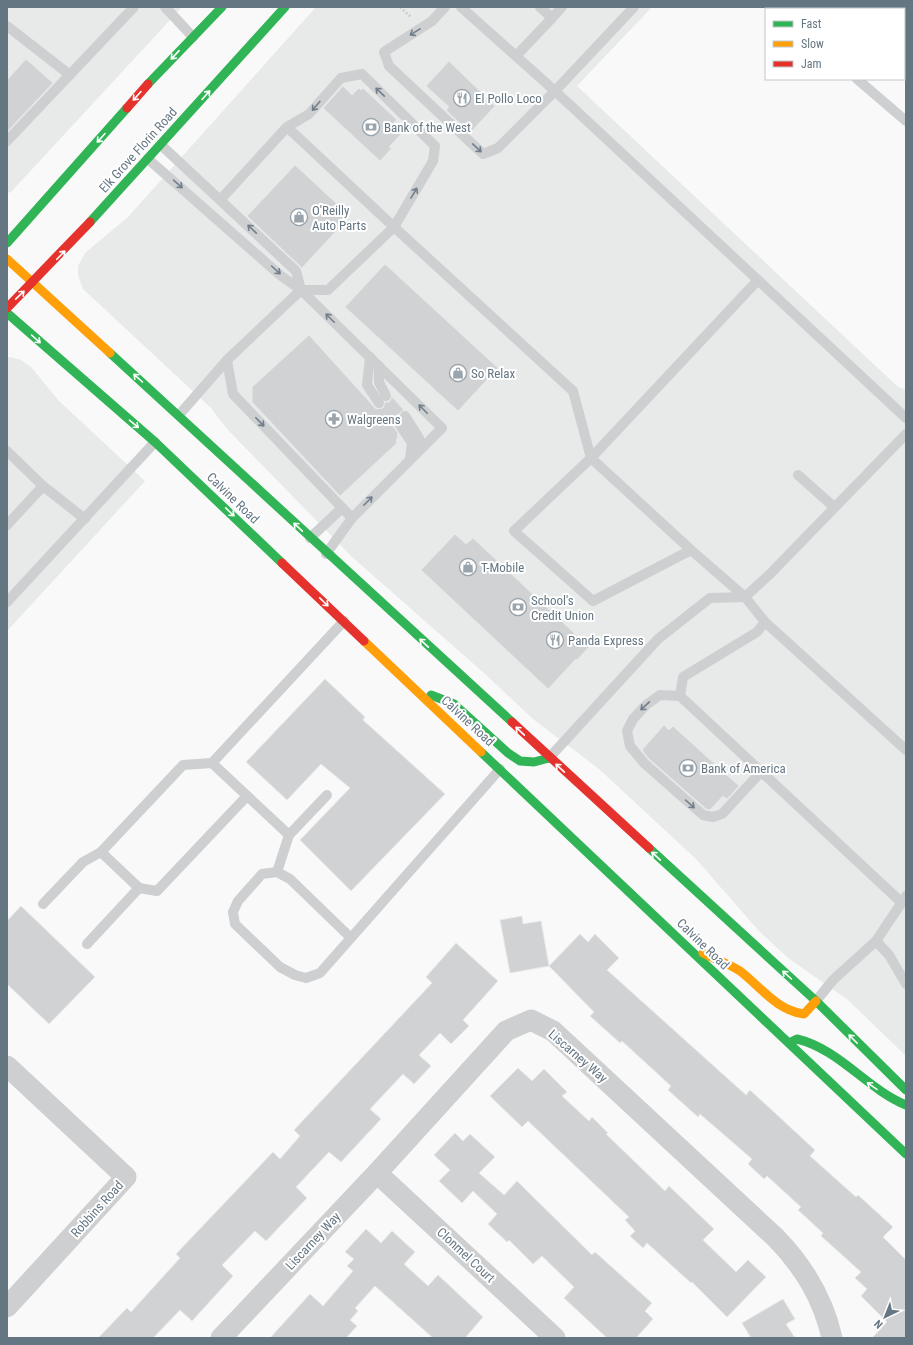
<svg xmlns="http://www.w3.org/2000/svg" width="913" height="1345" font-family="'Roboto Condensed',sans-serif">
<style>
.built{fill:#e8e9e9}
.building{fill:#d0d2d3;stroke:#e8e8e8}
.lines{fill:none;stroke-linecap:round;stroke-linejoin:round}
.path{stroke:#cbcccd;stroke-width:2.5;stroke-dasharray:2 2;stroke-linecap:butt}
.lane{stroke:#cecfd0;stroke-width:10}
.street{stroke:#cecfd0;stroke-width:21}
.fast{stroke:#30b455;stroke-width:9}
.slow{stroke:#ff9f0a;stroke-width:9}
.jam{stroke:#e5322d;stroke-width:9}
.oneway{stroke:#707f8b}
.oneway2{stroke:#fff}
.labels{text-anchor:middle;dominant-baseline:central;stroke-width:4;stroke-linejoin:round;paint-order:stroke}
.poi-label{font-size:13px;fill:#657683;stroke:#fff;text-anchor:start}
.street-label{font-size:13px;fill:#657683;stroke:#fff}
</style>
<rect width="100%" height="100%" fill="#f9f9f9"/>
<g class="built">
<path d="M7 7H182L11 192 7 193Z"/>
<path d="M316 7H652L577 86 897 386 906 390V1056L848 1000 788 958 759 931 696 859 599 769 533 719 485 674 351 556 227 429 211 408 83 289 78 275V266L85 253 128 217Z"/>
<path d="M10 357 21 360 31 367 59 401 145 481 7 631V358Z"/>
</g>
<g class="building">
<path d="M26 59 53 83 7 132V80Z"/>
<path d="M449 61 495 106 470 133 446 110 449 107 426 86Z"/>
<path d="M343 86 352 95 359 88 361 90 363 88 397 120 394 122 404 131 389 147 392 148 380 161 323 108Z"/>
<path d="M295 165 350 216 302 268 247 216Z"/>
<path d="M385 264 498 368 458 411 345 307Z"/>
<path d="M309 335 376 409 383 408 385 402H389L392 397 404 410 392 419V425L398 433 396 444 340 496 252 402V387Z"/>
<path d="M455 534 466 544 473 538 589 647 577 660 576 659 548 689 421 570Z"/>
<path d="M325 679 365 717 363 720 445 794 351 891 300 840 350 788 321 764 287 800 246 762Z"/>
<path d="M664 725 669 730 673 726 739 786 727 799 723 796 710 810 706 809 648 758 642 750Z"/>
<path d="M21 906 95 977 49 1024 7 984V921Z"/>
<path d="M522 916 523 924 541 921 549 966 580 934 588 942 595 934 619 958 607 970 746 1095 750 1090 815 1150 810 1156 856 1197 858 1195 893 1227 883 1237 906 1260V1338H872L887 1322 861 1296 867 1289 855 1278 861 1272 821 1236 823 1233 798 1210 801 1207 767 1176 764 1179 748 1164 752 1159 700 1114 698 1117 668 1090 671 1086 622 1041 620 1043 590 1016 594 1012 549 966 510 973 500 920Z"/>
<path d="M456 943 498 981 463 1020 469 1026 451 1044 440 1033 419 1055 431 1066 414 1084 403 1074 370 1109 381 1119 341 1162 329 1152 296 1187 307 1198 283 1223 266 1241 255 1231 222 1265 233 1276 192 1321 180 1310 153 1338H98L127 1308 131 1312 180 1258 176 1254 273 1152 280 1159 300 1136 294 1130 432 983 426 977Z"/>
<path d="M518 1068 532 1081 544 1069 567 1092 562 1096 589 1121 592 1117 608 1133 606 1134 665 1191 669 1186 714 1229 703 1240 736 1272 748 1260 766 1277 727 1317 692 1282 691 1283 647 1243 643 1248 630 1236 635 1231 625 1220 629 1217 528 1121 522 1127 490 1096Z"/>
<path d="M455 1133 463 1141 470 1134 495 1157 479 1173 504 1195 517 1181 592 1255 595 1252 652 1303 645 1311 653 1319 636 1338H607L564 1298 574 1287 542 1256 533 1264 509 1240 507 1242 488 1224 497 1214 473 1191 462 1203 439 1181 450 1170 434 1155Z"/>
<path d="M366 1229 381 1243 392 1231 415 1252 404 1264 428 1286 438 1275 483 1317 465 1338H433L375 1286 355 1308 358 1311 350 1320 357 1326 346 1338H270L310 1294 323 1306 353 1271 347 1266 354 1259 345 1252Z"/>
<path d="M783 1299 795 1319 786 1324 795 1338H751L742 1323Z"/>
</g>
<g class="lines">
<path class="path" d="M400 7 411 17"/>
<g class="lane">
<path d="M165 7 193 37"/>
<path d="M445 7 432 21 384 52 389 66 483 154 498 148 555 91 634 7"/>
<path d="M461 7 555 91 906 418"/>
<path d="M772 7 774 9"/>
<path d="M552 18 562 7"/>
<path d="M7 26 70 75"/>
<path d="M516 56 552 18 540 7"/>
<path d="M857 79 906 121"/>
<path d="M7 141 134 7"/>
<path d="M161 145 296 271 301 290"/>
<path d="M148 159 280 275 301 290H328L394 227 573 391 591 458"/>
<path d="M221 199 287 127 394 227 433 161 435 146 362 74 341 78 309 114 287 127"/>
<path d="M370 357 367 385 379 403"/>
<path d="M227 360 233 394 352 518"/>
<path d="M379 366V382L386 396"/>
<path d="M179 415 227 360 301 290 442 428 352 518 326 554"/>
<path d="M405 416 419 438 420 449"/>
<path d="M398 422 412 443 410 459"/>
<path d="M7 451 43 486"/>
<path d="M591 458 758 280"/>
<path d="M798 475 834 507"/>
<path d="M7 525 43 486 85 519"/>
<path d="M310 538 342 508"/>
<path d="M691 550 591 458 514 531 593 601 691 550 745 597 765 622"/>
<path d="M7 602 155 442"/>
<path d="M680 696 660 695 646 705 633 719 627 731 630 746 644 763 703 815 713 817 722 814 761 772"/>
<path d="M549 758 658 639 710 598 745 597 771 573 906 434"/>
<path d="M289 835 327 795"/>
<path d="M277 872 289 835 212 763 344 621"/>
<path d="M139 888 157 891 247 796"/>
<path d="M901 902 680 696 683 677 757 632 765 622 906 750"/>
<path d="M43 904 83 862 101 852 183 765 212 763"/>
<path d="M351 938 290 879 277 872 262 874 238 901 233 912 235 924 280 967 295 975 306 978 320 973 500 769"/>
<path d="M876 941 906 896"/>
<path d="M87 944 139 888 101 852"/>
<path d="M816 1001 833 980 876 941 889 955 906 984"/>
</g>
<g class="street">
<path d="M7 1066 126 1177 7 1307"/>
<path d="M377 1173 555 1338"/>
<path d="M221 1338 377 1173 506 1031 531 1020 553 1031 776 1238C804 1267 823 1298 832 1338"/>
</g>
<g class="fast">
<path d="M148 84 222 7"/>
<path d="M90 222 285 7"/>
<path d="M7 243 127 108"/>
<path d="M7 313 155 442 282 563"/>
<path d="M110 353 512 722"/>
<path d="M431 695 454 704 508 753 520 761 534 762 549 758"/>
<path d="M481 752 906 1154"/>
<path d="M649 848 816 1001 906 1090"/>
<path d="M789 1043 797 1039C839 1049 867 1089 906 1105"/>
</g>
<g class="slow">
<path d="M7 259 110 353"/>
<path d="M364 641 481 752"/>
<path d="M703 953C715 959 729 964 740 971 761 987 776 1010 804 1014L816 1001"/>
</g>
<g class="jam">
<path d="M127 108 148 84"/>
<path d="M7 308 90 222"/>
<path d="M282 563 364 641"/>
<path d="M512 722 649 848"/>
</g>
</g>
<defs><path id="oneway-shaft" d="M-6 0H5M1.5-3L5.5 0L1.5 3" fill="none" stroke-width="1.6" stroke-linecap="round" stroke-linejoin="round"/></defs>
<g class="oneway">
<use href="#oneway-shaft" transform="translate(415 32) rotate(148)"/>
<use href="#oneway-shaft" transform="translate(380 92) rotate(-136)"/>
<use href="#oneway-shaft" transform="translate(316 106) rotate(130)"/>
<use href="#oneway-shaft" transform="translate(477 148) rotate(43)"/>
<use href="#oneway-shaft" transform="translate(178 184) rotate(41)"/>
<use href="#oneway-shaft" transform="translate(414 193) rotate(-59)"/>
<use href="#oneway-shaft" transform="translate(252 229) rotate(-136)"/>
<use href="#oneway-shaft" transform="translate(276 270) rotate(42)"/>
<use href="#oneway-shaft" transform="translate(330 318) rotate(-135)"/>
<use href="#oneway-shaft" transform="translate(423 409) rotate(-135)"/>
<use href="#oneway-shaft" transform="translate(260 422) rotate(46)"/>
<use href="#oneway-shaft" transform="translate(368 501) rotate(-45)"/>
<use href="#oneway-shaft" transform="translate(645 706) rotate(137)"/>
<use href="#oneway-shaft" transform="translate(690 804) rotate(42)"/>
</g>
<g class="oneway2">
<use href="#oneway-shaft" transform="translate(175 55) rotate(133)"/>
<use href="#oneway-shaft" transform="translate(206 95) rotate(-48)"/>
<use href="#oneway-shaft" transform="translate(137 96) rotate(132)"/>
<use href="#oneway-shaft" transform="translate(101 138) rotate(132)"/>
<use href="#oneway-shaft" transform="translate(61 255) rotate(-46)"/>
<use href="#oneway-shaft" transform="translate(20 295) rotate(-44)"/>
<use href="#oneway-shaft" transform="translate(36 339) rotate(42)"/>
<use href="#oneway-shaft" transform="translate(138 378) rotate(-138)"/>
<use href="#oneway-shaft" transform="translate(134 424) rotate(40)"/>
<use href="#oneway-shaft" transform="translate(230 512) rotate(44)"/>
<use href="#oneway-shaft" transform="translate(298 527) rotate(-137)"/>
<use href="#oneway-shaft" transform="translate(324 602) rotate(44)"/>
<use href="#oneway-shaft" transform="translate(424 643) rotate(-137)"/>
<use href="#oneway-shaft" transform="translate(520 731) rotate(-137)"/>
<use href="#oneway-shaft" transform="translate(560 768) rotate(-137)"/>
<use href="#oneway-shaft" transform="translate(656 856) rotate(-137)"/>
<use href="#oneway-shaft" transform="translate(787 975) rotate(-138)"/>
<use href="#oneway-shaft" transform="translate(853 1039) rotate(-135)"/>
<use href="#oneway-shaft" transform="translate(872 1086) rotate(-145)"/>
</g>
<defs>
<g id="restaurant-ring" transform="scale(0.9)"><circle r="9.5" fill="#fff" stroke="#99a4ac" stroke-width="1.5"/><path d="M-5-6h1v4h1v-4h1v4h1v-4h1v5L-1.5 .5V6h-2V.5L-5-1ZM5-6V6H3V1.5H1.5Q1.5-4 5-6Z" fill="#99a4ac"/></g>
<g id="bank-ring" transform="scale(0.9)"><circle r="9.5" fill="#fff" stroke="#99a4ac" stroke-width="1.5"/><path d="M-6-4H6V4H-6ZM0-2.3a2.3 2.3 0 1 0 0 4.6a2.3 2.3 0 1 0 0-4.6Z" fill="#99a4ac"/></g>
<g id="shop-ring" transform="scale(0.9)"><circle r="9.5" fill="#fff" stroke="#99a4ac" stroke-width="1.5"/><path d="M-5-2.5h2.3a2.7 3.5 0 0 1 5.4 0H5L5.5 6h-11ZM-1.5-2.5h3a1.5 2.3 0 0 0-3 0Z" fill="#99a4ac"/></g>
<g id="pharmacy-ring" transform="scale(0.9)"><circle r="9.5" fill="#fff" stroke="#99a4ac" stroke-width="1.5"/><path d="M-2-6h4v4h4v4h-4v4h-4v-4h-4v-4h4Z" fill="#99a4ac"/></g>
</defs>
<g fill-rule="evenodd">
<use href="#restaurant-ring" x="462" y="98"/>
<use href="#bank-ring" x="371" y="127"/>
<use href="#shop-ring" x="299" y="217"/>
<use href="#shop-ring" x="458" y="373"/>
<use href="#pharmacy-ring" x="334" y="419"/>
<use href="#shop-ring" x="468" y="567"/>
<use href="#bank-ring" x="518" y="607"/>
<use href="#restaurant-ring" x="555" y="640"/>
<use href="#bank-ring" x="688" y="768"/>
</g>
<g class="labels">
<g class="poi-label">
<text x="475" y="98">El Pollo Loco</text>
<text x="384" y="127">Bank of the West</text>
<text x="312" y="210">O'Reilly<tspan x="312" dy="15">Auto Parts</tspan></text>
<text x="471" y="373">So Relax</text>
<text x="347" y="419">Walgreens</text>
<text x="481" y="567">T-Mobile</text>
<text x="531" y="600">School's<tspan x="531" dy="15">Credit Union</tspan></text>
<text x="568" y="640">Panda Express</text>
<text x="701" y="768">Bank of America</text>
</g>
<g class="street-label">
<text transform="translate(138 150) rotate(-48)">Elk Grove Florin Road</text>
<text transform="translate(233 498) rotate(44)">Calvine Road</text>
<text transform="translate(468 721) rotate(43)">Calvine Road</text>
<text transform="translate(703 944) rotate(44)">Calvine Road</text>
<text transform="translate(578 1056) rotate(41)">Liscarney Way</text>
<text transform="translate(97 1209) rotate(-48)">Robbins Road</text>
<text transform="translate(313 1241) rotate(-47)">Liscarney Way</text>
<text transform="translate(466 1255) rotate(43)">Clonmel Court</text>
</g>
</g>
<rect width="913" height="1345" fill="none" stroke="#657683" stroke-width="16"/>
<rect x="765" y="8" width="140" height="72" fill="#ffffff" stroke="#c1c8cd"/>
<rect x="773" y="21" width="20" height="6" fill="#30b455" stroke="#c1c8cd"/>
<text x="801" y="28" font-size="12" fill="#657683">Fast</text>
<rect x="773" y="41" width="20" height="6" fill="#ff9f0a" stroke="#c1c8cd"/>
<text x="801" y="48" font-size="12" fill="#657683">Slow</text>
<rect x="773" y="61" width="20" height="6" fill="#e5322d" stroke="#c1c8cd"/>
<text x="801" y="68" font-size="12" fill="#657683">Jam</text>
<g transform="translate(885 1317) rotate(223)" stroke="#ffffff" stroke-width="3" paint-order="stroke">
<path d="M0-3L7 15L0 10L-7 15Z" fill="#657683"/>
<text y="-6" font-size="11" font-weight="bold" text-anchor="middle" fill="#657683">N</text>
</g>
</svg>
